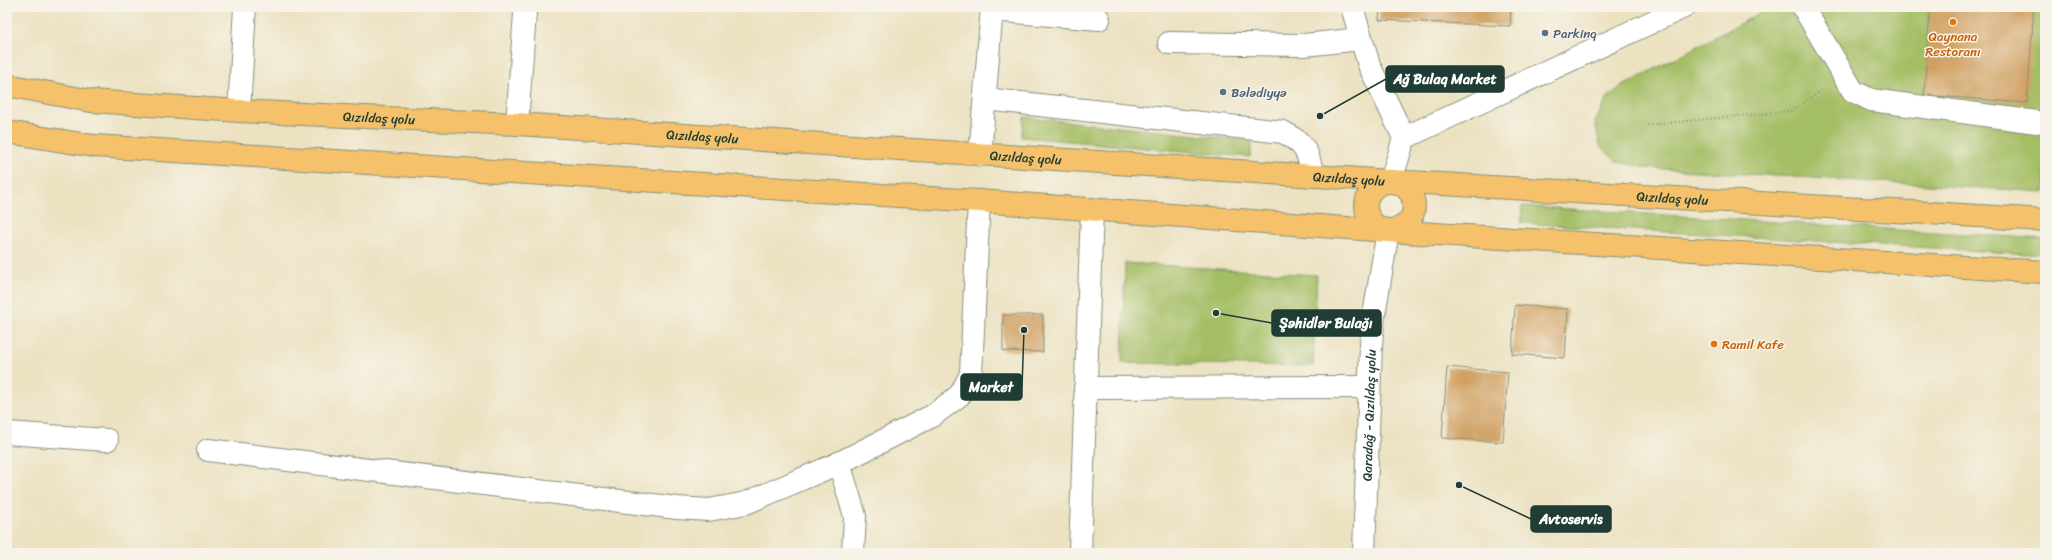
<svg xmlns="http://www.w3.org/2000/svg" width="2052" height="560" font-family="Sriracha,sans-serif">
<style>
.green{fill:#a4be65;stroke:#627e4c}
.building{fill:#d0a163}
.lines{fill:none;stroke-linecap:round;stroke-linejoin:round}
.minor-casing{stroke:#86907b;stroke-width:24}
.major-casing{stroke:#86907b;stroke-width:24}
.path{stroke:#86907b;stroke-width:2.5;stroke-dasharray:1 3;stroke-linecap:butt}
.minor{stroke:#fff;stroke-width:22}
.major{stroke:#f5c16b;stroke-width:22}
.food-dot{fill:#e8710a;stroke:#f7f3e8;stroke-width:1.5}
.service-dot{fill:#5c6f8a;stroke:#f7f3e8;stroke-width:1.5}
.labels{text-anchor:middle;dominant-baseline:central;stroke-width:3;stroke-linejoin:round;paint-order:stroke}
.service-label{font-size:13px;fill:#4e5e75;stroke:#f7f3e8;text-anchor:start}
.food-label{font-size:13px;fill:#c56008;stroke:#f7f3e8}
.street-label{font-size:13px;fill:#1f3d34;stroke:#f7f3e8}
.leader{fill:none;stroke:#1f3d34;stroke-width:1.5}
.callout-dot{fill:#1f3d34;stroke:#f7f3e8;stroke-width:1.5}
.callout{fill:#1f3d34;stroke:#1f3d34;stroke-width:1.5}
.callout-label{font-size:14px;text-anchor:middle;font-weight:bold;fill:#fff}
</style>
<rect width="100%" height="100%" fill="#f7f3e8"/>
<filter id="ink" filterUnits="userSpaceOnUse"><feTurbulence type="fractalNoise" baseFrequency=".025" numOctaves="2"/><feDisplacementMap in="SourceGraphic" scale="8" xChannelSelector="R" yChannelSelector="G"/><feConvolveMatrix kernelMatrix="1 2 1 2 8 2 1 2 1" color-interpolation-filters="sRGB"/></filter>
<filter id="wash" filterUnits="userSpaceOnUse"><feTurbulence type="fractalNoise" baseFrequency=".012" numOctaves="4" result="noise"/><feDisplacementMap in="SourceGraphic" scale="16" xChannelSelector="R" yChannelSelector="G"/><feGaussianBlur stdDeviation="0.9" result="paint"/><feColorMatrix in="noise" values="0 0 0 0 0 0 0 0 0 0 0 0 0 0 0 0 0 1.4 0 .05"/><feComposite in="paint" operator="in"/></filter>
<g filter="url(#wash)">
<rect width="100%" height="100%" fill="#ece2c2"/>
<g class="green">
<path d="M1771 7H2045V192L1647 168 1616 161 1600 146 1595 122 1608 97 1621 87Z"/>
<path d="M1024 117 1252 141 1250 157 1021 137Z"/>
<path d="M1522 206 2045 239V255L1521 223Z"/>
<path d="M1125 263 1317 275 1313 366 1122 363Z"/>
</g>
<g id="blocks">
<g class="building">
<path d="M1380 7H1511L1510 26 1379 20Z"/>
<path d="M1930 7H2034L2027 103 1924 95Z"/>
<path d="M1515 305 1568 309 1565 358 1512 354Z"/>
<path d="M1003 315H1043V352L1003 351Z"/>
<path d="M1447 367 1508 372 1503 442 1442 438Z"/>
</g>
</g>
</g>
<g filter="url(#ink)">
<use href="#blocks" fill-opacity="0" stroke="#86907b" stroke-width="1"/>
<g class="lines">
<g class="minor-casing">
<g id="minor">
<path d="M1352 7 1369 65 1404 138"/>
<path d="M1803 7 1853 91 1871 100 2037 122"/>
<path d="M992 10 1099 19"/>
<path d="M1169 43 1304 45 1361 39"/>
<path d="M985 99 1283 132C1306 144 1308 152 1313 176"/>
<path d="M239 111 245 7"/>
<path d="M517 124 525 13"/>
<path d="M980 155 992 7"/>
<path d="M1391 181 1404 138 1684 7"/>
<path d="M1085 388 1368 387"/>
<path d="M7 433 107 440"/>
<path d="M208 450 677 508 709 510 746 503 839 463 932 416 960 395 971 374 979 201"/>
<path d="M839 463 855 516 853 553"/>
<path d="M1080 553 1092 210"/>
<path id="s1" d="M1364 553 1371 344 1374 315 1388 231"/>
</g>
</g>
<g class="major-casing">
<g id="major">
<path id="s2" d="M7 85 91 101 239 111 517 124 1391 181 2045 220"/>
<path d="M7 132 94 146 979 201 1388 231 2045 272"/>
<circle cx="1390" cy="206" r="24"/>
</g>
</g>
<path class="path" d="M1647 125 1791 111 1821 91"/>
<use href="#minor" class="minor"/>
<use href="#major" class="major"/>
</g>
</g>
<g class="food-dot">
<circle cx="1953" cy="22" r="4"/>
<circle cx="1714" cy="344" r="4"/>
</g>
<g class="service-dot">
<circle cx="1545" cy="33" r="4"/>
<circle cx="1223" cy="92" r="4"/>
</g>
<g class="labels">
<g class="service-label">
<text x="1553" y="33">Parkinq</text>
<text x="1231" y="92">Bələdiyyə</text>
</g>
<g class="food-label">
<text x="1953" y="36">Qaynana<tspan x="1953" dy="15">Restoranı</tspan></text>
<text x="1722" y="344" text-anchor="start">Ramil Kafe</text>
</g>
<g class="street-label">
<text stroke="none"><textPath href="#s2" startOffset="374">Qızıldaş yolu</textPath></text>
<text stroke="none"><textPath href="#s2" startOffset="698">Qızıldaş yolu</textPath></text>
<text stroke="none"><textPath href="#s2" startOffset="1022">Qızıldaş yolu</textPath></text>
<text stroke="none"><textPath href="#s2" startOffset="1346">Qızıldaş yolu</textPath></text>
<text stroke="none"><textPath href="#s2" startOffset="1670">Qızıldaş yolu</textPath></text>
<text stroke="none"><textPath href="#s1" startOffset="138">Qaradağ - Qızıldaş yolu</textPath></text>
</g>
</g>
<path class="leader" d="M1320 116L1386 79M1216 313L1272 323M1024 330L1022 387M1459 485L1531 519"/>
<g class="callout-dot">
<circle cx="1320" cy="116" r="4"/>
<circle cx="1216" cy="313" r="4"/>
<circle cx="1024" cy="330" r="4"/>
<circle cx="1459" cy="485" r="4"/>
</g>
<g class="callout">
<rect x="1386" y="66" width="118" height="26" rx="4"/>
<rect x="1272" y="310" width="109" height="26" rx="4"/>
<rect x="961" y="374" width="61" height="26" rx="4"/>
<rect x="1531" y="506" width="80" height="26" rx="4"/>
</g>
<g class="callout-label">
<text x="1445" y="84">Ağ Bulaq Market</text>
<text x="1326" y="328">Şəhidlər Bulağı</text>
<text x="991" y="392">Market</text>
<text x="1571" y="524">Avtoservis</text>
</g>
<rect width="2052" height="560" fill="none" stroke="#f7f3e8" stroke-width="24"/>
</svg>
